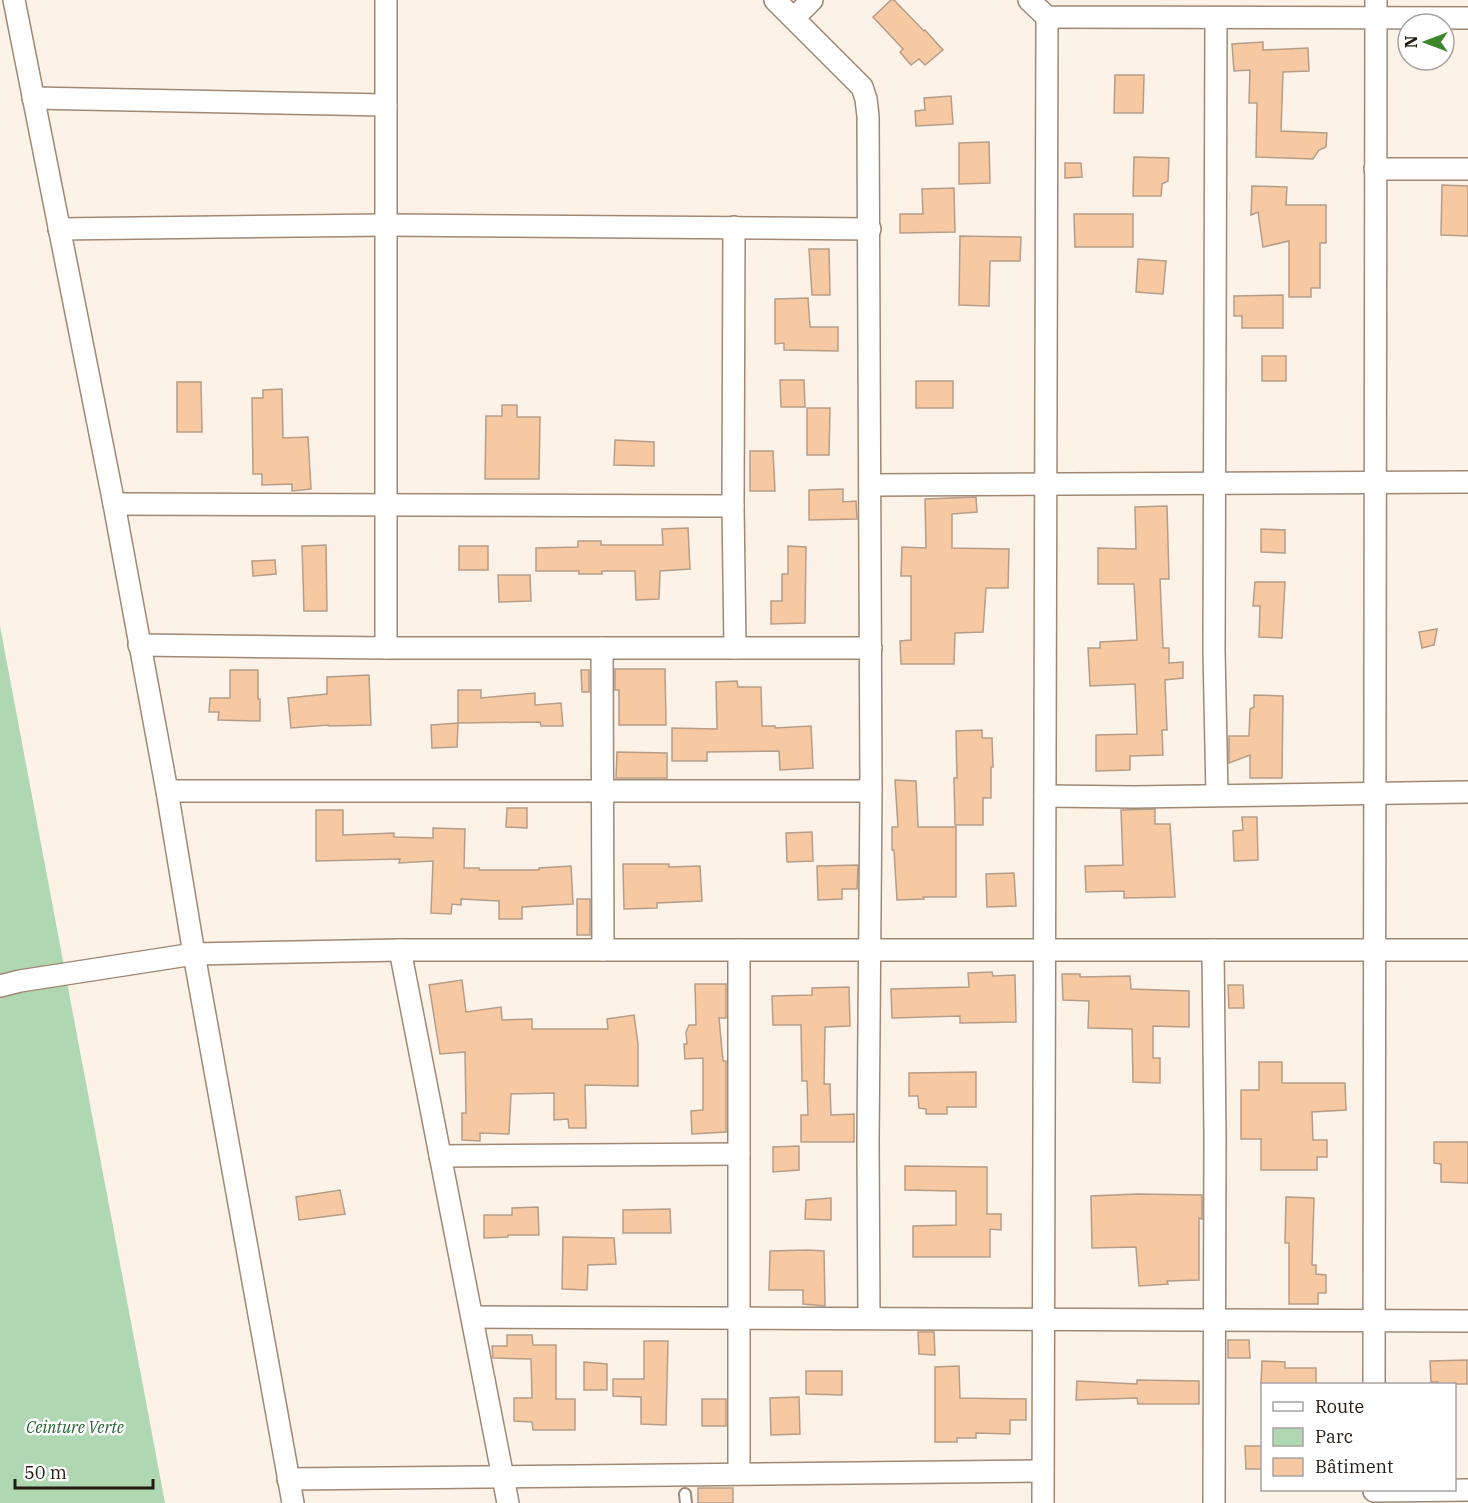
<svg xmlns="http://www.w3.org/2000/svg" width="1468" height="1503" font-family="'IBM Plex Serif',serif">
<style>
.green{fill:#afd7b2}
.building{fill:#f6c9a2;stroke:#b69d88;stroke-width:1.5}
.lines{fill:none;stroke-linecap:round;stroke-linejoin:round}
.lane-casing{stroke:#a08873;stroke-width:14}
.street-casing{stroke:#a08873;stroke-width:24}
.lane{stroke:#fff;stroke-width:10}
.street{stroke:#fff;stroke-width:21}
.labels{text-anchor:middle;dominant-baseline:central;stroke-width:5;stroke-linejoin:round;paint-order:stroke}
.park-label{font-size:16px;font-style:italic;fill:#23612e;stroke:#fff}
</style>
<rect width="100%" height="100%" fill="#fcf2e8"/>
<path class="green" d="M0 626 165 1503H0Z"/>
<g class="building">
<path d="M891 0H894L924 31 925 30 943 50 925 65 919 59 911 65 900 52 903 49 873 17Z"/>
<path d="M1263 42V50L1308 48 1309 71 1283 72 1281 131 1327 133 1326 147 1319 150 1313 159 1256 157 1257 103H1249L1250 70 1234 71 1232 44Z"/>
<path d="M1115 75H1144L1143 113H1114Z"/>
<path d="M951 96 953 124 916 126 915 111 925 110 924 98Z"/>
<path d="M989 142 990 183 959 184V143Z"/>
<path d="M1134 157 1169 158 1168 181 1162 184 1161 196H1133Z"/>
<path d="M1065 163H1081L1082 177 1065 178Z"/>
<path d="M1442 185 1468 186V236L1441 235Z"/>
<path d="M1252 186 1287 187 1286 205H1326V243H1320V288H1311V297H1289V241L1263 247 1258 212 1251 215Z"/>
<path d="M954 188 955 232 900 233V214H923L922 189Z"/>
<path d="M1074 214H1133V247H1075Z"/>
<path d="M960 236 1021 237 1020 261H990L989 306 959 305Z"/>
<path d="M809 249H829L830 295H812Z"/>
<path d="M1138 259 1166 261 1163 294 1136 292Z"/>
<path d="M1283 295V328H1242V316H1234V296Z"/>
<path d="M808 298 810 327H838V351L784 350V343L775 344V299Z"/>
<rect x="1262" y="356" width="24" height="25"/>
<path d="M780 380H804L805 407H781Z"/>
<rect x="916" y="381" width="37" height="27"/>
<path d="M177 382H201L202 432H177Z"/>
<path d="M282 389 283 438 308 437 311 489 292 491V484L262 485V474H253L252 398H263V390Z"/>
<path d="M502 405H517V417H540L539 479H485L486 416H502Z"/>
<path d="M807 408H830L829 455H807Z"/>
<path d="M615 440 654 442V466L614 465Z"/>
<path d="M750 451H773L775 491H750Z"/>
<path d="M843 489V502L856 501 857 519 809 520V490Z"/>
<path d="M976 497 977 512 952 514V548L1009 549 1008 588H986L983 632 955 633 954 664H901L900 641 911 640V576H901L902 547 926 548 925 499Z"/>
<path d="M1167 506 1169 579H1160L1163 648H1169V663L1183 662V678L1165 680 1167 730H1162L1163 755 1130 756V770L1096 771V735L1137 734 1135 684 1090 686 1088 648H1100V642L1137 640 1134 584H1098V548L1136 549 1135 507Z"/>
<path d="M688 528 690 569 660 571 659 599 636 600 635 571H602V574H579V571H536V548L578 547V541H601V545H663L662 529Z"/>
<path d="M1261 529 1285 530V553L1261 552Z"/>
<path d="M326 545 327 611H304L302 546Z"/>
<rect x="459" y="546" width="29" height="24"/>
<path d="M788 546 806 547 805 623 771 624V601H782V574H788Z"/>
<path d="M275 560 276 574 253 576 252 561Z"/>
<path d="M498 575H530L531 601 499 602Z"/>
<path d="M1255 582H1285L1282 638 1259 637 1260 606H1253Z"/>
<path d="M1437 629 1434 645 1422 648 1419 632Z"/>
<path d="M615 669H665L666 725H619V690H615Z"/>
<path d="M230 670H258V699H260V721L218 720 219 712H209L210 698H230Z"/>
<path d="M581 670H589V692H582Z"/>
<path d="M369 675 371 725 329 726 328 725 291 728 288 698 327 694V677Z"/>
<path d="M737 681 738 687H761L762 726H775V728L811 726 813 768 780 770 779 751 707 752V761H672V728L717 729 716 682Z"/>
<path d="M458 690H481V698L535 693V705L561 703 563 726H541L540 722 458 723Z"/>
<path d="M1254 695 1283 696 1282 778H1250V755L1229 763V736H1249L1250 709 1254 707Z"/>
<path d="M458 723 457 747 432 748 431 725Z"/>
<path d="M982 730V738H992L993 767H991V798H983V825H955L954 778H957L956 731Z"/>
<path d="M617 752 667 753V778H616Z"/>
<path d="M895 780 916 781 918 827H956V897H923L924 899 897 900 894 850H892V827H898Z"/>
<path d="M507 808H527V828L506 827Z"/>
<path d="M1155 809V824H1170L1175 897 1124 898V891L1086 892 1085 866 1123 865 1121 810Z"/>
<path d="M316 810H343V835L394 833V837L433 838V828L465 829 464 868H479V870H539V868L571 866 573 904 522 907V919H499V901L461 899V905L452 904 451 914 431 913 433 861 399 863 400 859 316 861Z"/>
<path d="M1242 817H1257L1258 860 1234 861 1233 831 1243 830Z"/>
<path d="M812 832 813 861 787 862 786 833Z"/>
<path d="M623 864H669V867L700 866 702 901 657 903V908L624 909Z"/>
<path d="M858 865 857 889H842V899L818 900 817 866Z"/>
<path d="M1014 873 1016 906 987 907 986 874Z"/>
<rect x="577" y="899" width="13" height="36"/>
<path d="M992 972 993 976 1015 975 1016 1022 960 1023V1016L892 1018 891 989 969 987 968 973Z"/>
<path d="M1062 974H1080V977L1130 976 1131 989 1189 991V1027L1153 1026V1058H1160V1083L1133 1082 1132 1029 1088 1028 1089 1001 1063 1000Z"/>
<path d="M462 980 466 1012 501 1007 502 1020 532 1019V1029H608L607 1019 634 1015 638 1044V1086L585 1085 586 1128H569L568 1119 554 1120V1093L511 1094 509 1134 480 1133V1141L462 1140V1113H466L465 1052 440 1054 429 985Z"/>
<path d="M695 984H726V1018H719L723 1061H726V1132L692 1134 691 1111 703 1110V1058L685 1059 684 1044H687L686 1032 689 1025H696Z"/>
<path d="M1228 985H1243L1244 1008H1229Z"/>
<path d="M849 987 850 1026 825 1027 824 1084H830L831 1115 854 1114V1142H801V1115H808L807 1081H802L801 1025H773L772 996 812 995V988Z"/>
<path d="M1259 1062H1282V1083H1345L1346 1110 1312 1112 1313 1140H1327V1157H1317V1170H1261V1139H1241V1090H1259Z"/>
<path d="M976 1072V1107H947V1114H926V1109L919 1108 918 1096H909V1073Z"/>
<path d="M1434 1142H1468V1183L1441 1182V1164L1434 1163Z"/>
<path d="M799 1146V1170L773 1172V1147Z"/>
<path d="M905 1166 987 1167V1214H1001V1230L990 1229V1257H913V1226L956 1225V1191L905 1190Z"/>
<path d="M340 1190 345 1214 299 1220 296 1197Z"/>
<path d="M1137 1194 1202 1195V1219L1199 1218V1280L1167 1281 1168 1284 1139 1286 1136 1247 1092 1248 1091 1196Z"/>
<path d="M1286 1197 1314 1198 1312 1265H1316V1274L1326 1275V1293H1318V1304H1289V1243H1285Z"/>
<path d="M831 1198V1220L805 1219 806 1200Z"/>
<path d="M538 1207 539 1235H508V1237L484 1238V1215H512V1208Z"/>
<path d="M670 1209 671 1233H623V1210Z"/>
<path d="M563 1237 614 1238 616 1264 588 1265 587 1290 562 1289Z"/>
<path d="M808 1250 824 1251 825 1306 803 1304V1290H769L770 1251Z"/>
<path d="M918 1332H934L935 1355 919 1354Z"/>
<path d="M507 1335H532L533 1345H556V1399H575V1430H533L532 1422 514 1421V1398H532L531 1359 493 1358 492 1346H507Z"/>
<path d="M1228 1340H1249L1250 1358H1228Z"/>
<path d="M644 1341H668L666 1425 641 1424V1397L613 1396V1379H644Z"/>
<path d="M1467 1360V1384H1438V1382H1431L1430 1361Z"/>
<path d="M1262 1361 1285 1362V1368H1316V1384H1261Z"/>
<path d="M584 1362 607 1364V1390H584Z"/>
<path d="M959 1366 960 1398 1026 1399V1420H1010V1434L976 1433V1438H957V1442H935V1367Z"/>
<path d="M806 1371H842V1395L806 1394Z"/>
<path d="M1137 1380 1199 1381V1404H1138L1137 1398 1076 1400 1077 1381 1137 1384Z"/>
<path d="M799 1397 800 1434 771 1435 770 1398Z"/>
<rect x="702" y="1399" width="24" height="27"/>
<path d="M1245 1446H1263V1469H1246Z"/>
<rect x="698" y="1488" width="35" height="15"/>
</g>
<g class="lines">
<g class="lane-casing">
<path id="lane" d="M685 1494 686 1503"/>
</g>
<g class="street-casing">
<g id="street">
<path d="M14 0 114 504 167 791 194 954 293 1503"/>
<path d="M386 0V648"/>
<path d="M775 0 862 87 866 99 868 116 871 791 868 1142 869 1318"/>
<path d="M1029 0 1047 17 1468 18"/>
<path d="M794 18 812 0"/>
<path d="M1216 18 1214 651 1217 795"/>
<path d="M33 98 386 105"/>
<path d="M1375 169H1468"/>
<path d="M734 227 733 506 735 648"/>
<path d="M59 229 386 225 870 229"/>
<path d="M870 485 1468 482"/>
<path d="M114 504 733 506"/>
<path d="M139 645 386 648H871"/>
<path d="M602 648 603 950"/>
<path d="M167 791H871"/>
<path d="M1045 796 1134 797 1468 792"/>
<path d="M400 950 508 1503"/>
<path d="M739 950V1474"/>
<path d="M1213 950 1215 1135 1214 1503"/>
<path d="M0 986 20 981 194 954 400 950H1468"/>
<path d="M440 1156 739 1154"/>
<path d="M472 1317 1468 1321"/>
<path d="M1374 1384 1376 0"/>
<path d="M288 1479 1043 1471"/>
<path d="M1374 1491 1468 1490"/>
<path d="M1043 1503 1047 17"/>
</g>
</g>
<use href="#lane" class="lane"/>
<use href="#street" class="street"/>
</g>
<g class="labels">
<g class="park-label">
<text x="75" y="1427">Ceinture Verte</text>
</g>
</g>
<rect x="1261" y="1383" width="195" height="108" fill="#ffffff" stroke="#a7a3a0" stroke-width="1.5"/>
<rect x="1273" y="1402" width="30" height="9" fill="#ffffff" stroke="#a7a3a0" stroke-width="1.5"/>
<text x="1315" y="1413" font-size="18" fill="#231a11">Route</text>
<rect x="1273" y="1428" width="30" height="18" fill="#afd7b2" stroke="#a7a3a0" stroke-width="1.5"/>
<text x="1315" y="1443" font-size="18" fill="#231a11">Parc</text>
<rect x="1273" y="1458" width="30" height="18" fill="#f6c9a2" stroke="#a7a3a0" stroke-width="1.5"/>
<text x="1315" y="1473" font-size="18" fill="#231a11">Bâtiment</text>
<g transform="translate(1426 42) rotate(270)"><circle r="28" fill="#ffffff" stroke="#a7a3a0" stroke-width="1.5"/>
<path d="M0-4.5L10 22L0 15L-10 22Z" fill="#3f872d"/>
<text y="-9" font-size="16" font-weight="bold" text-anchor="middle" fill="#231a11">N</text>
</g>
<path d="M15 1479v9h138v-9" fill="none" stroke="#231a11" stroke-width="3"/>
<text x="24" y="1479" font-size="18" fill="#231a11" stroke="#ffffff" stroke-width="4.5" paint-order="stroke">50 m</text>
</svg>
